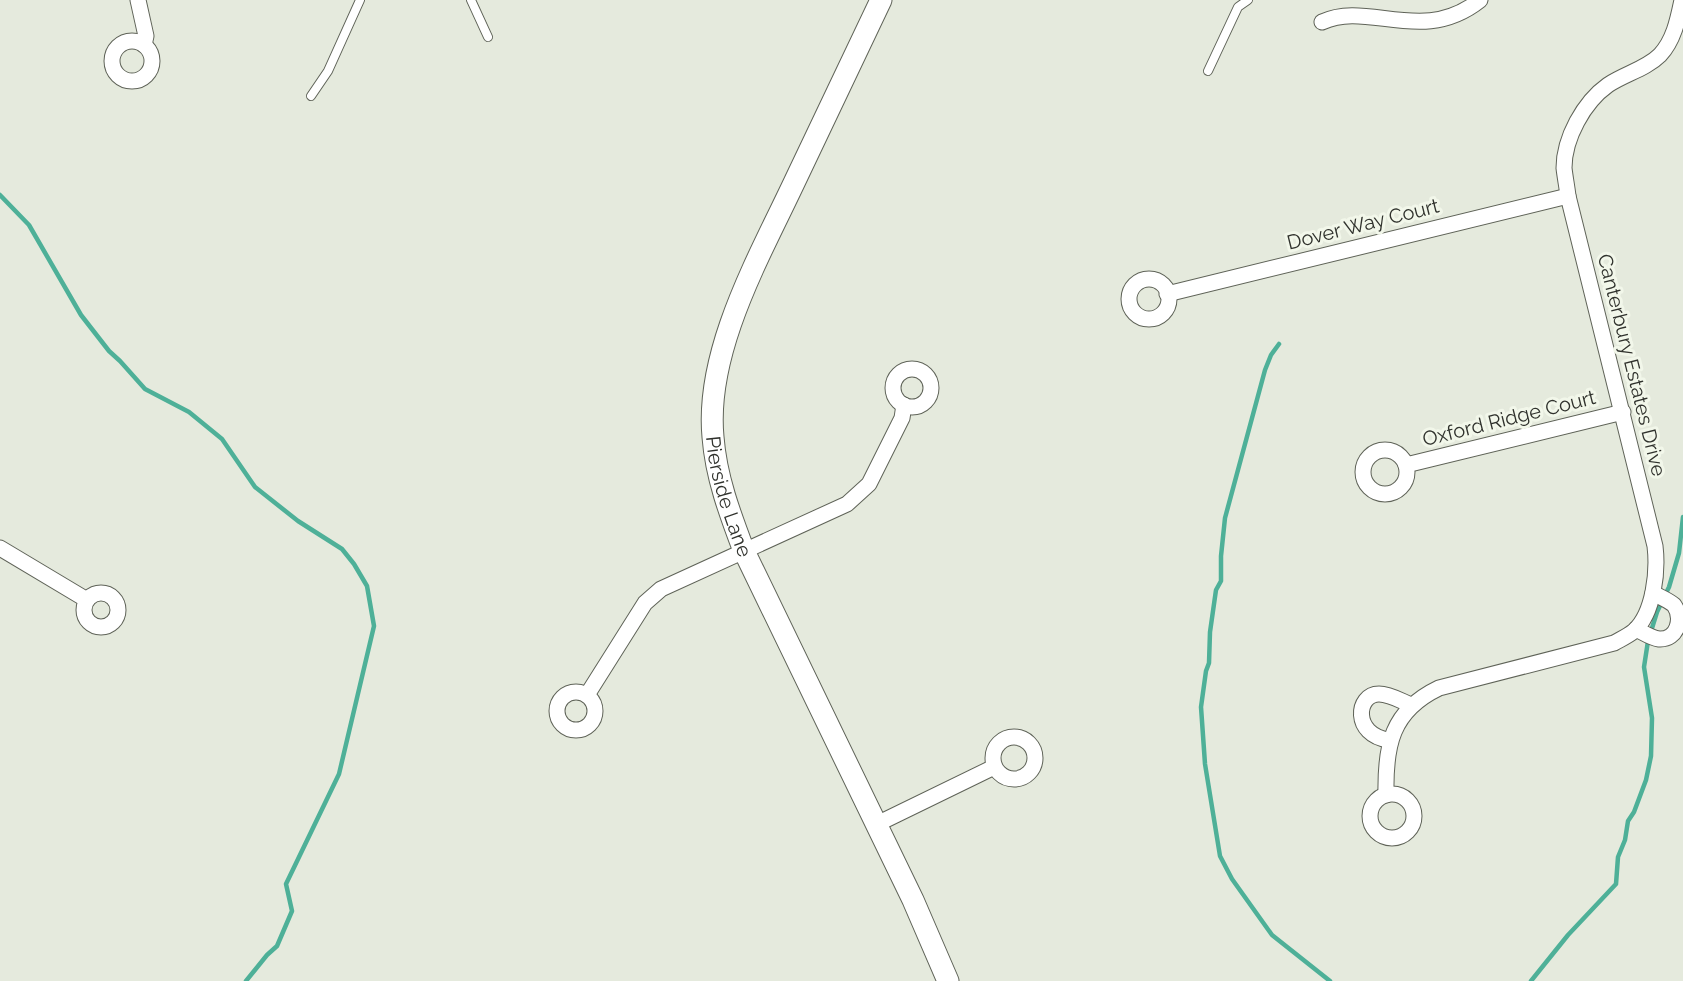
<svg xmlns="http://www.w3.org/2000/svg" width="1683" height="981" font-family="Raleway,sans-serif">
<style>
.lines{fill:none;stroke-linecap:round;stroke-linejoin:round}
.stream{stroke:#4eb098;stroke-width:4.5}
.lane-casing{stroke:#5f6358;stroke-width:10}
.street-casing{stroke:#5f6358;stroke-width:17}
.secondary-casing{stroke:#5f6358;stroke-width:23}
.lane{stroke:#fff;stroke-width:8}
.street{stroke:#fff;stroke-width:15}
.secondary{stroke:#fff;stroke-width:21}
.labels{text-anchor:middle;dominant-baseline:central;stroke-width:6;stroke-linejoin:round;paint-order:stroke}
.street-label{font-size:20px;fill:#30322d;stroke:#f2f7ea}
</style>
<rect width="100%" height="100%" fill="#e5eadd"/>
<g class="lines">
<g class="stream">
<path d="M0 195 29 225 81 315 109 351 120 361 145 389 189 412 222 439 255 487 298 521 342 549 354 564 367 586 374 626 339 774 286 884 292 911 277 946 267 955 246 981"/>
<path d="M1279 344 1271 355 1265 370 1225 518 1221 556V581L1216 590 1210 632 1209 663 1206 671 1201 707 1205 764 1220 856 1232 879 1272 935 1330 981"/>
<path d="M1531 981 1568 935 1616 884 1618 857 1625 840 1628 821 1634 812 1646 780 1651 756 1652 718 1644 667 1648 641 1657 612 1669 587 1679 553 1683 517"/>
</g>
<g class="lane-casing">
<g id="lane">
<path d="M471 0 488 37"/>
<path d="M1208 71 1238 7 1248 0"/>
<path d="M311 96 328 71 360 0"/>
</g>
</g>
<g class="street-casing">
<g id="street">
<path d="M138 0 146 36 144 45"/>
<path d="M1322 22C1368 0 1422 46 1480 0"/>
<circle cx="132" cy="61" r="20"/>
<circle cx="1149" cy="299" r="20"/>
<path d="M1167 294 1568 196"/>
<circle cx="912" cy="388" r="19"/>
<circle cx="1385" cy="472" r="22"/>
<path d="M1406 465 1623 412"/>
<path d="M0 548 87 600"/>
<circle cx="101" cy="610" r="17"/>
<path d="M1636 629C1644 633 1651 638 1659 639 1678 640 1683 618 1674 605 1668 600 1660 597 1653 593"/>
<circle cx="576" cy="711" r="19"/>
<path d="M587 695 645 603 661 589 847 504 869 484 902 418 904 405"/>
<circle cx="1014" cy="758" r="21"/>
<path d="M1389 740C1352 735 1356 694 1379 694 1390 694 1401 701 1411 705"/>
<circle cx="1392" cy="816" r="22"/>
<path d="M1386 795C1385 746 1391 711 1439 688L1614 643C1621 639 1628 636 1634 631 1654 613 1658 571 1655 546L1568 196C1567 187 1565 177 1564 168 1564 138 1584 102 1608 85 1624 74 1646 69 1660 55 1674 40 1678 19 1682 0"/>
<path d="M877 824 994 767"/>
</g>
</g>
<g class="secondary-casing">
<g id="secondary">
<path id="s1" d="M881 0C852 62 822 123 793 185 758 259 705 352 713 437 716 477 730 514 744 551L913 900 948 981"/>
</g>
</g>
<use href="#lane" class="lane"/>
<use href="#street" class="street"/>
<use href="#secondary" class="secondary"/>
</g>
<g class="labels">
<g class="street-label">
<text transform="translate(1363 224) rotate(-14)">Dover Way Court</text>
<text transform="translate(1632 365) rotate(76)">Canterbury Estates Drive</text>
<text transform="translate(1509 418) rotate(-14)">Oxford Ridge Court</text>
<text stroke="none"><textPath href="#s1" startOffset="534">Pierside Lane</textPath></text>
</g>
</g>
</svg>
